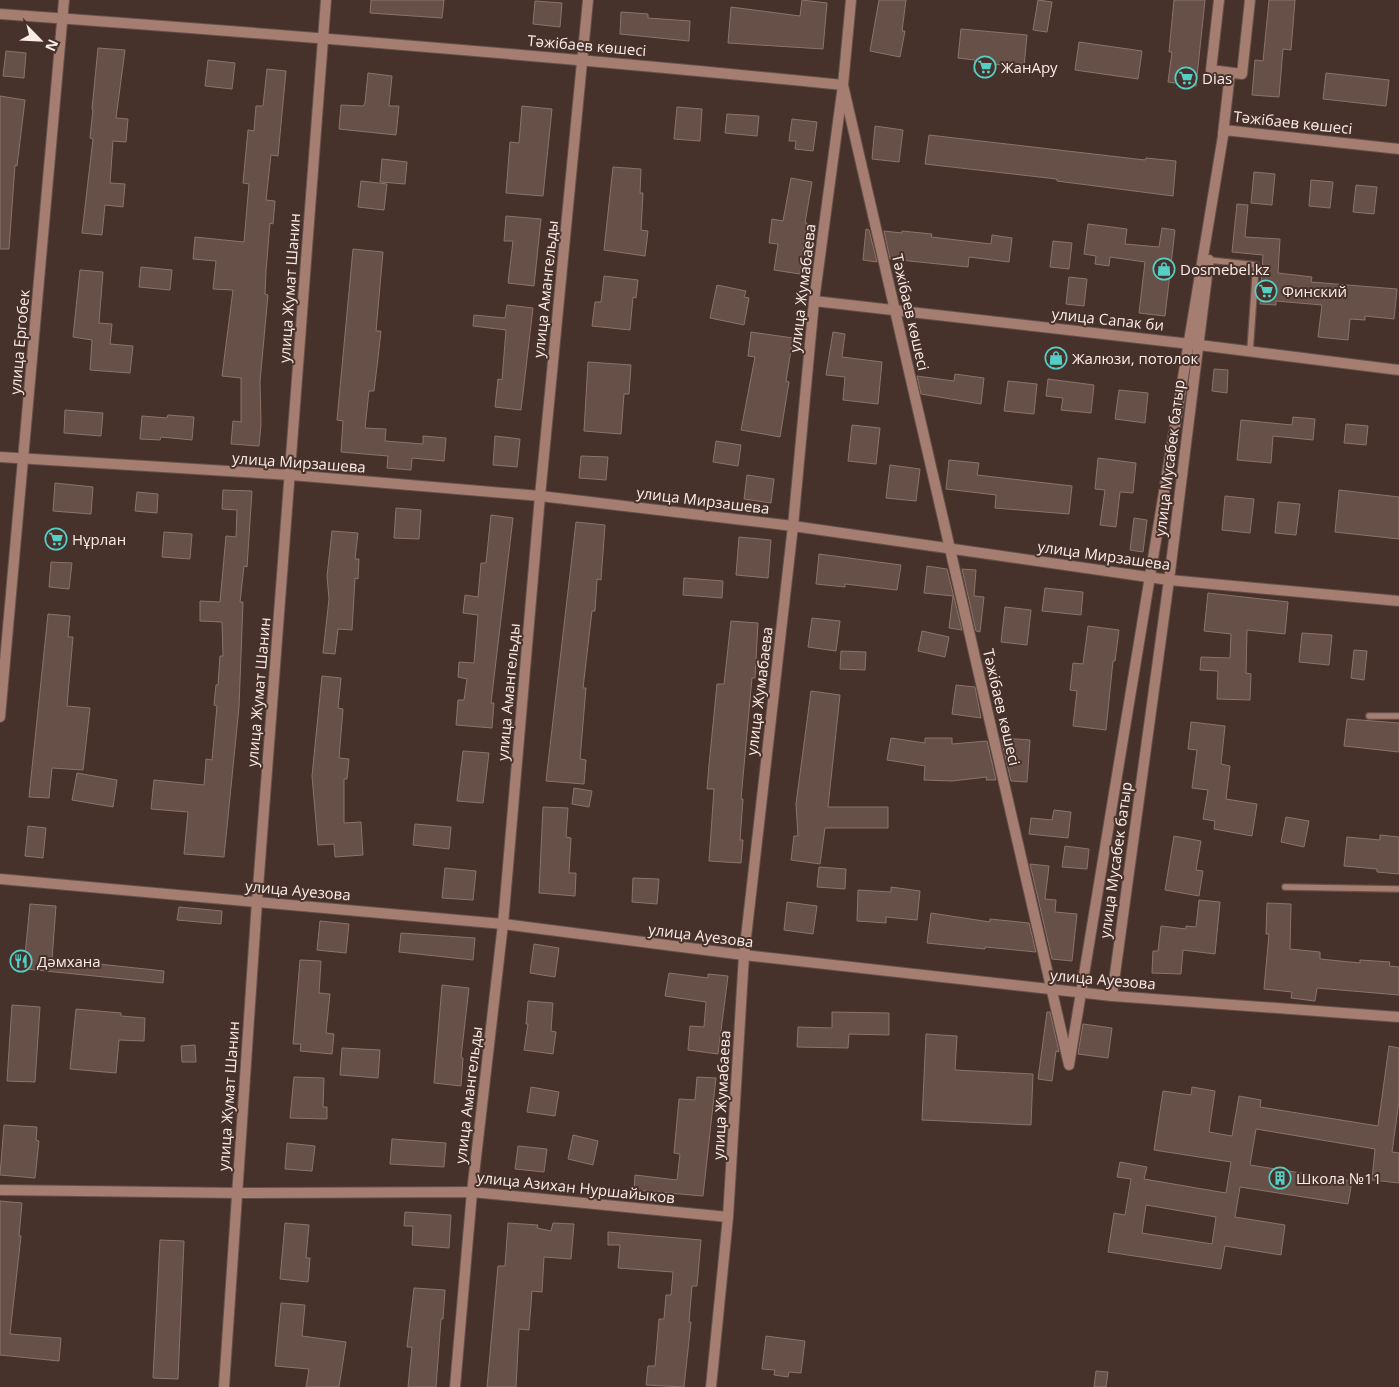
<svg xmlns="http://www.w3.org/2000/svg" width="1399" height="1387" font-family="'Open Sans',sans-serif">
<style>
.building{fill:#675048;stroke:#8b736a;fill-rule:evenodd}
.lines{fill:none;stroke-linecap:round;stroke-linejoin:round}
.lane-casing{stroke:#645049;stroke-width:8}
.street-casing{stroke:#645049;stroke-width:12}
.lane{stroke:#a57d71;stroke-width:5.5}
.street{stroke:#a57d71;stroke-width:10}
.labels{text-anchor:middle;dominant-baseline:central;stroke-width:4;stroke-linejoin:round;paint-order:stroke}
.street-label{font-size:15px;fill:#fbece8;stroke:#47322b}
.poi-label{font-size:15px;fill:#fbece8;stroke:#47322b;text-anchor:start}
</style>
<rect width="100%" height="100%" fill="#47322b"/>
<g class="building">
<path d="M371 0H444L442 18 370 13Z"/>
<path d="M802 0 827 3 823 49 728 43 731 7 800 16Z"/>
<path d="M879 0H906L902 31H905L900 57 870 51Z"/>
<path d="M1038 0 1052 2 1047 32 1033 30Z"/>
<path d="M1174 0H1205L1196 86 1168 82 1172 52H1169Z"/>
<path d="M1269 0H1295L1291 50 1283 49 1279 97 1252 95 1255 60 1263 61Z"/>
<path d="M535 1 562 3 560 27 533 24Z"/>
<path d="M621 12 648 14V18L690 21 689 41 620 34Z"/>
<path d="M961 29 1027 35 1024 67 991 64 990 73 974 72 975 60 958 58Z"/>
<path d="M1079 42 1142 51 1138 79 1075 70Z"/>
<path d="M98 48 125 50 116 118 128 119 126 142 113 141 110 183 125 184 123 207 105 205 102 235 82 233 93 139 90 138 93 109H92Z"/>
<path d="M6 51 26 53 24 78 3 76Z"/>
<path d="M208 60 235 63 232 89 205 86Z"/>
<path d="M267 69 286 71 278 156 271 155 266 200 275 201 273 224 270 223 266 271 265 294 268 295 260 381 261 424 259 446 231 444 233 421 241 422V378L222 376 233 290 213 289 216 261 193 259 195 237 244 242 249 184 243 183 248 130 254 131 256 106H263Z"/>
<path d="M368 73 392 76 389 106H399L396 135 339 129 341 105 363 106 365 103Z"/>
<path d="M1326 73 1389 80 1386 106 1323 99Z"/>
<path d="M0 96 25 100 17 166 15 165 9 249H0Z"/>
<path d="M522 106 552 109 543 196 506 193 510 142 519 143Z"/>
<path d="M677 107 702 109 700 141 674 139Z"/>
<path d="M727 114 759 116 757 136 725 133Z"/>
<path d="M792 119 817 122 813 151 795 149 796 141H789Z"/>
<path d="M875 126 903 130 899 162 872 159Z"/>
<path d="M929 135 1145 160 1146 158 1176 161 1173 196 1057 181V179L925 164Z"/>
<path d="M382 159 407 162 405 184 380 182Z"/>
<path d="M613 167 641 169 640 193H643L641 230 648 231 645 256 604 250Z"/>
<path d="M1254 172 1275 174 1272 205 1251 203Z"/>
<path d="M791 178 812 182 805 223H807L800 274 774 270 778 244 769 243 772 219 783 221Z"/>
<path d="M1311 180 1333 182 1330 208 1309 206Z"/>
<path d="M361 181 387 184 384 210 358 207Z"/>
<path d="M1356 185 1377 187 1374 214 1353 212Z"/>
<path d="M1237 204 1248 205 1245 237 1280 239 1278 273 1312 277 1311 282 1397 289 1394 319 1365 316V320L1350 319 1348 340 1318 337 1322 305 1276 301V305L1260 304 1263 255 1232 252Z"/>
<path d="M506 216 541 219 534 286 508 283 513 241H504Z"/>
<path d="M1088 224 1127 229 1125 244 1159 247 1162 228 1175 230 1165 316 1139 313 1145 262 1110 257 1109 266 1095 264 1096 256 1084 254Z"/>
<path d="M866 229 869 230 877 262 863 260Z"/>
<path d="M884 231 902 233V231L932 234 931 237 991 244 992 235 1012 238 1009 262 969 257 968 267 890 259Z"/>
<path d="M1053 241 1072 243 1069 269 1050 267Z"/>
<path d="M353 249 383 252 376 331H381L378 358 374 391H369L365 428 386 429 385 441 423 444V436L446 438 444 461 412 458 411 470 387 468 388 456 341 452 343 421 337 420Z"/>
<path d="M141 267 172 270 170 290 139 287Z"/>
<path d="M80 270 103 272 99 323 112 324 110 344 133 346 130 373 90 370 92 340 73 337Z"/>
<path d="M604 276 638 280 636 298 633 297 630 330 592 326 595 302H601Z"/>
<path d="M1069 277 1087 279 1084 306 1066 304Z"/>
<path d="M717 285 746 291 744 297 749 298 744 325 710 318Z"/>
<path d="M507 305 533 308 521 410 495 407 498 379 502 380 506 330 473 326 474 315 505 318Z"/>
<path d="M751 332 793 338 786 381 789 382 780 437 741 430 755 357 748 356Z"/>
<path d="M833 332 845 334 842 357 882 362 878 404 843 400 845 377 826 375Z"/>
<path d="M588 362 631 365 629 394H624L621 434 584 431Z"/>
<path d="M1214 369 1228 370 1227 393 1212 391Z"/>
<path d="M955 374 984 378 981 404 921 394 917 376 954 381Z"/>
<path d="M1048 379 1094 385 1091 413 1061 410 1063 398 1046 396Z"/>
<path d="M1008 381 1037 384 1034 414 1004 411Z"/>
<path d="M1119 390 1148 393 1145 423 1115 419Z"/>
<path d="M65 410 103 413 101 436 64 433Z"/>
<path d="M168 415 194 417 192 440 161 437 160 440 140 439 142 416 167 418Z"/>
<path d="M1293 417 1315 419 1313 440 1273 436 1271 463 1237 460 1241 420 1292 425Z"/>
<path d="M1346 424 1368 426 1366 445 1344 443Z"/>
<path d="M852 425 880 428 876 464 848 461Z"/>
<path d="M495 436 520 439 517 467 493 465Z"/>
<path d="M716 441 741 445 738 466 713 462Z"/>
<path d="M581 456 608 457 606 480 579 478Z"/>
<path d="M1098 458 1136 463 1133 493 1120 492 1116 527 1100 525 1105 490 1095 489Z"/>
<path d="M949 460 979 463 977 475 1072 486 1069 514 995 508 996 495 946 489Z"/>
<path d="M890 465 920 469 916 501 886 498Z"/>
<path d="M747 475 774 479 771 503 744 499Z"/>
<path d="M55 483 93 487 91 514 53 511Z"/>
<path d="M223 490 252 491 247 567 244 566 240 602H243L239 707 224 857 184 854 188 812 151 809 154 780 204 785 206 759 212 760 217 706 214 705 216 685H218L220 656H223L222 622 200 621V601L220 602 226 536 236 537 237 510 222 509Z"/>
<path d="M1339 490 1399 497V539L1335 532Z"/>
<path d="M137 492 158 494 157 513 135 511Z"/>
<path d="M1225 496 1254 499 1250 533 1222 530Z"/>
<path d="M1278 502 1300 504 1296 535 1275 533Z"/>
<path d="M396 508 421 510 419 539 394 538Z"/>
<path d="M491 515 513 518 491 703H494L492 728 456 725 458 700H464L467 679 458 677 459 662 474 663 478 615 463 613 465 595 478 597 481 563H486Z"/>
<path d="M1134 518 1147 520 1143 552 1130 550Z"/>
<path d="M576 522 605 525 601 580 597 579 595 611H592L583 688H586L580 759 586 760 584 784 546 781Z"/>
<path d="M332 531 358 533 355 559H359L358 579 355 578 352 630 338 629 335 654 323 653 329 599 327 576Z"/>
<path d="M164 532 192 534 190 559 162 557Z"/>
<path d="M739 537 771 540 768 578 736 575Z"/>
<path d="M819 554 901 565 897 590 845 584V587L816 584Z"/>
<path d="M51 562 72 563 69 589 49 587Z"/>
<path d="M927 566 947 569 962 630 949 628 953 596 924 593Z"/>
<path d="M962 569 976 570 974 596 984 597 980 632 976 631Z"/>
<path d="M684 578 723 581 722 598 683 595Z"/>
<path d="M1045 588 1083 592 1081 615 1042 611Z"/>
<path d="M1208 593 1288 602 1285 634 1247 630 1246 673 1251 674 1250 700 1217 699 1218 671 1200 670 1201 657 1230 658 1231 634 1204 631Z"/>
<path d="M1005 607 1031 610 1027 645 1001 642Z"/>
<path d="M48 614 70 616 68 637H73L67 706 90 708 83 770 52 768 49 798 29 797Z"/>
<path d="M812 618 840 621 836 651 808 647Z"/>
<path d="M731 621 758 623 755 678H752L741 799H743L740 840H743L741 863 709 861 714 789H707L709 765 717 684H724Z"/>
<path d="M1088 626 1119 630 1115 661H1113L1106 730 1073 726 1077 691 1070 690 1073 663 1083 664Z"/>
<path d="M922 631 949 637 945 657 918 651Z"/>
<path d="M1302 633 1332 635 1329 665 1299 662Z"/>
<path d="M1354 650 1367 651 1364 680 1351 678Z"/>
<path d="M841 651 866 652 865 670 840 669Z"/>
<path d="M322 676 341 678 338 708 343 709 339 758 349 759 347 779H344V823L361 822 363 855 335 857 334 844 318 845 312 776Z"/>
<path d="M956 685 975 687 981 718 952 714Z"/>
<path d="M811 691 840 695 828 807H888V828H825L820 864 791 860 794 836H798L796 804Z"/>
<path d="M1347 719 1399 723V752L1344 746Z"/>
<path d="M1191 722 1225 726 1221 764 1230 766 1226 799 1257 804 1252 836 1214 829 1215 821 1203 819 1208 790 1192 788 1197 750 1188 749Z"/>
<path d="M891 738 925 743V738H952V744L987 741 996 780H986L987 777 952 781 924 780 925 766 887 760Z"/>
<path d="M1001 738 1030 740 1027 782 1011 781Z"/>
<path d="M463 751 489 753 483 803 457 801Z"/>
<path d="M77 773 117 780 113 807 72 800Z"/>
<path d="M574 788 592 791 589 807 572 804Z"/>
<path d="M543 807 568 808 566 837 571 838 569 873H576L575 896 539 893Z"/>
<path d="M1054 810 1071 812 1068 838 1029 834 1031 818 1052 820Z"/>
<path d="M1286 817 1309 821 1304 847 1281 842Z"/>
<path d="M415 824 451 827 449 849 413 845Z"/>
<path d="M28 826 46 828 43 858 25 856Z"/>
<path d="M1380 835 1399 837V874L1377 872V869L1344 866 1347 837 1380 840Z"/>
<path d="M1174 836 1201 841 1196 870 1203 871 1199 896 1165 890Z"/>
<path d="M1065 846 1089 849 1087 869 1062 867Z"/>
<path d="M1030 864 1049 866 1045 899 1056 900 1055 912 1077 914 1072 961 1052 959Z"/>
<path d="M819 867 846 869 845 889 817 887Z"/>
<path d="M445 868 476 871 473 900 442 898Z"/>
<path d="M633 878 659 879 657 904 632 902Z"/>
<path d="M891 887 920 891 917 920 886 917V923L857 921 858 890 891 892Z"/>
<path d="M1199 900 1220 902 1215 954 1183 950 1181 974 1152 973 1153 951H1158L1161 926 1186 929V926L1196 927Z"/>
<path d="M787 902 817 906 813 934 784 930Z"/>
<path d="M1267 903 1291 904 1290 949 1320 952V959L1360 963V960L1390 962 1389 966 1399 967V995L1317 988 1315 1001 1291 998 1292 992 1264 989 1269 934H1266Z"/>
<path d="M30 904 56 906 52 959 164 971 163 983 16 968 17 955 25 956Z"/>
<path d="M179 907 222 911 221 924 177 920Z"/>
<path d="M931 913 990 922V919L1029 923 1036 952 985 947V949L927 943Z"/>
<path d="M320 921 349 924 346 953 317 950Z"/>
<path d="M401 933 475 938 473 960 399 952Z"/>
<path d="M534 944 559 948 555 977 530 973Z"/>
<path d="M300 960 321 961 319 993 330 994 326 1033 334 1034 332 1054 300 1051 301 1044H293Z"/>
<path d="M669 973 708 978V974L728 976 718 1054 688 1050 690 1026 704 1027 706 1002 665 996Z"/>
<path d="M442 985 469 988 461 1057 463 1058 461 1086 434 1083Z"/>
<path d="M528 1001 553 1003 551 1031 556 1032 553 1054 524 1050 528 1024H526Z"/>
<path d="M12 1005 40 1007 35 1082 7 1081Z"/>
<path d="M76 1009 121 1013V1016L145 1018 144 1041 119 1040 116 1073 70 1069Z"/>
<path d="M832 1012 889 1013V1035L849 1034 848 1048 797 1047 798 1027 832 1028Z"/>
<path d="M1047 1012H1050L1059 1052 1056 1051 1052 1081 1038 1079Z"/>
<path d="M1083 1024 1112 1028 1108 1058 1078 1054Z"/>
<path d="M926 1034 957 1036 955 1070 1033 1074 1031 1125 922 1120Z"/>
<path d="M195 1045 196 1062H182L181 1046Z"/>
<path d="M1389 1046 1399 1048V1101L1392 1152 1399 1153V1183L1372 1180 1375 1149 1256 1129 1250 1165 1352 1181 1348 1204 1240 1187 1235 1217 1285 1225 1281 1255 1225 1246 1221 1269 1108 1252 1114 1213 1125 1215 1131 1179 1117 1177 1120 1162 1147 1167 1144 1179 1226 1193 1231 1162 1154 1150 1163 1091 1191 1095 1192 1087 1215 1091 1209 1132 1232 1136 1239 1096 1261 1100 1260 1107 1378 1126ZM1146 1205 1216 1217 1212 1244 1142 1233Z"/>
<path d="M342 1048 380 1050 378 1078 340 1075Z"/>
<path d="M294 1077 324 1078 323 1107H327V1119L290 1118Z"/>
<path d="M697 1077 716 1078 703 1196 634 1190 635 1175 677 1180 680 1154 674 1153 679 1099 695 1100Z"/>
<path d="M531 1087 559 1092 555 1116 527 1112Z"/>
<path d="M4 1125 37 1127 36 1140 39 1141 35 1178 0 1175Z"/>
<path d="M573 1135 598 1141 593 1165 568 1159Z"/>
<path d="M392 1139 446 1143 444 1167 390 1164Z"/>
<path d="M287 1143 315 1146 312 1171 285 1169Z"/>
<path d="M518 1146 547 1149 544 1172 515 1169Z"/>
<path d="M0 1201 22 1203 19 1236H21L10 1334 61 1338 59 1361 0 1355Z"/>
<path d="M405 1212 451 1215 449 1248 412 1245 413 1226H404Z"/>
<path d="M285 1223 309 1225 306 1258H310L308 1282 280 1279Z"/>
<path d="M508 1223 538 1225 537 1228 551 1231 553 1223 574 1224 571 1259 544 1257 542 1292 532 1291 529 1330 519 1329 516 1387H487L498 1266H505Z"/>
<path d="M608 1232 701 1240 697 1286H692L689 1322H691L684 1387 646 1385 648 1366H655L659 1319H664L666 1295H671L673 1272 618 1268 620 1245H608Z"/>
<path d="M160 1240 184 1241 178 1379 153 1378Z"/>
<path d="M414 1288 445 1290 443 1319H441L436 1387H408L412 1347H407Z"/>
<path d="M281 1303 305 1305 302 1336 346 1342 339 1387H306L309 1369 275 1366Z"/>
<path d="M766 1336 805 1341 801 1373 789 1372 788 1377 774 1375 775 1370 762 1369Z"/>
<path d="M1096 1371 1108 1372 1106 1387H1094Z"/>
</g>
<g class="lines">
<g class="lane-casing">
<g id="lane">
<path d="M1209 260 1256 265 1250 351"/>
<path d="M1369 716H1399"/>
<path d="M1285 887 1399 889"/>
</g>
</g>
<g class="street-casing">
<g id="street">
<path d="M1219 0 1211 70 1242 74 1250 0"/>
<path d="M0 14C281 34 562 57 843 85L1069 1065 1224 130 1399 149"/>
<path d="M1223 134 1230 73"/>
<path d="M814 301 1199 345 1399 370"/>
<path d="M0 457 291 475 540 496 793 526 1169 580 1399 601"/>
<path d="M0 717 64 0"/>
<path d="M0 879 503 924 744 955 1112 996 1399 1017"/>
<path d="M1112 996 1169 580 1209 260"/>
<path d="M0 1190 237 1193 472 1192 728 1217"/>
<path d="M224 1387 257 901 326 0"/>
<path d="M455 1387 472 1192 503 924 540 496 588 0"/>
<path d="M711 1387 728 1217 744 955 793 526 814 301 843 85 851 0"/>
</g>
</g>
<use href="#lane" class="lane"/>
<use href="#street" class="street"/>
</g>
<defs>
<g id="supermarket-ring" transform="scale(1.125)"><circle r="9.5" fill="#47322b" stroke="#55cec5" stroke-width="1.5"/><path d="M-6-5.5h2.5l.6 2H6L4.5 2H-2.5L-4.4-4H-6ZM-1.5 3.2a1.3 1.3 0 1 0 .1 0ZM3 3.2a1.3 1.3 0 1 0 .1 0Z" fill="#55cec5"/></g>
<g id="shop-ring" transform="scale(1.125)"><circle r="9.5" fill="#47322b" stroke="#55cec5" stroke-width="1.5"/><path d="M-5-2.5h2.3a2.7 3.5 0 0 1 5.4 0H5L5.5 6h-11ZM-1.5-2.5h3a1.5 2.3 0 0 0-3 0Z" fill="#55cec5"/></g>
<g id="restaurant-ring" transform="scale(1.125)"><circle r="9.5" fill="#47322b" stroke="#55cec5" stroke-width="1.5"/><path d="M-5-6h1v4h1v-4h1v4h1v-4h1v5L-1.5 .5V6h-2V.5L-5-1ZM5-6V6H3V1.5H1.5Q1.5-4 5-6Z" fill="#55cec5"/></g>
<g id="building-ring" transform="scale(1.125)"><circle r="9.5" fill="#47322b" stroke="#55cec5" stroke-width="1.5"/><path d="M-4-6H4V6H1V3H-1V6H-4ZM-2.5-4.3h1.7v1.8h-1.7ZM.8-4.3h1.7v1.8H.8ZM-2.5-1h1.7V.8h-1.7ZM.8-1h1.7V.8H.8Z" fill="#55cec5"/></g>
</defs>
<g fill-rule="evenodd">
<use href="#supermarket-ring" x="985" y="67"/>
<use href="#supermarket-ring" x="1186" y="78"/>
<use href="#shop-ring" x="1164" y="269"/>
<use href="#supermarket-ring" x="1266" y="291"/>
<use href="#shop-ring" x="1056" y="358"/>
<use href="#supermarket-ring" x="56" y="539"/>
<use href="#restaurant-ring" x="21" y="961"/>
<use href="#building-ring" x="1280" y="1178"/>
</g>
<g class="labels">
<g class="street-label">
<text transform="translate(587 45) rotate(5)">Тәжібаев көшесі</text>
<text transform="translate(1293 122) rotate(6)">Тәжібаев көшесі</text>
<text transform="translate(289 288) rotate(-86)">улица Жумат Шанин</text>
<text transform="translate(802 288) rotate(-83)">улица Жумабаева</text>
<text transform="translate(545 289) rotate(-84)">улица Амангельды</text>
<text transform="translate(911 312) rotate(77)">Тәжібаев көшесі</text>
<text transform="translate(1108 319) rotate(6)">улица Сапак би</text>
<text transform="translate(19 342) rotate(-85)">улица Ергобек</text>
<text transform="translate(1169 458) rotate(-83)">улица Мусабек батыр</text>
<text transform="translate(299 462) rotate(4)">улица Мирзашева</text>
<text transform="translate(703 500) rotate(7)">улица Мирзашева</text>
<text transform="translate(1104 555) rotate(8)">улица Мирзашева</text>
<text transform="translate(759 691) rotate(-83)">улица Жумабаева</text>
<text transform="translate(258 692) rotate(-85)">улица Жумат Шанин</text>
<text transform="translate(508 692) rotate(-85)">улица Амангельды</text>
<text transform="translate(1002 707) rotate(77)">Тәжібаев көшесі</text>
<text transform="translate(1115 860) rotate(-82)">улица Мусабек батыр</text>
<text transform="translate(298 890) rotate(5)">улица Ауезова</text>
<text transform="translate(701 935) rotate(7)">улица Ауезова</text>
<text transform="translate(1103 979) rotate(5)">улица Ауезова</text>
<text transform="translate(468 1095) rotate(-83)">улица Амангельды</text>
<text transform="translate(721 1095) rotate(-87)">улица Жумабаева</text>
<text transform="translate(228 1096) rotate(-86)">улица Жумат Шанин</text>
<text transform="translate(576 1187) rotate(6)">улица Азихан Нуршайыков</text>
</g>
<g class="poi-label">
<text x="1001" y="67">ЖанАру</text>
<text x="1202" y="78">Dias</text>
<text x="1180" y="269">Dosmebel.kz</text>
<text x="1282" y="291">Финский</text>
<text x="1072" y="358">Жалюзи, потолок</text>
<text x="72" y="539">Нұрлан</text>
<text x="37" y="961">Дәмхана</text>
<text x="1296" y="1178">Школа №11</text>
</g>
</g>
<g transform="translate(40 40) rotate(114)" stroke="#47322b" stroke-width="4" paint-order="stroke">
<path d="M0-4L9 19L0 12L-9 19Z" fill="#fbece8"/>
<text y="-8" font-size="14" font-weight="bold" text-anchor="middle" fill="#fbece8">N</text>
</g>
</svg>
